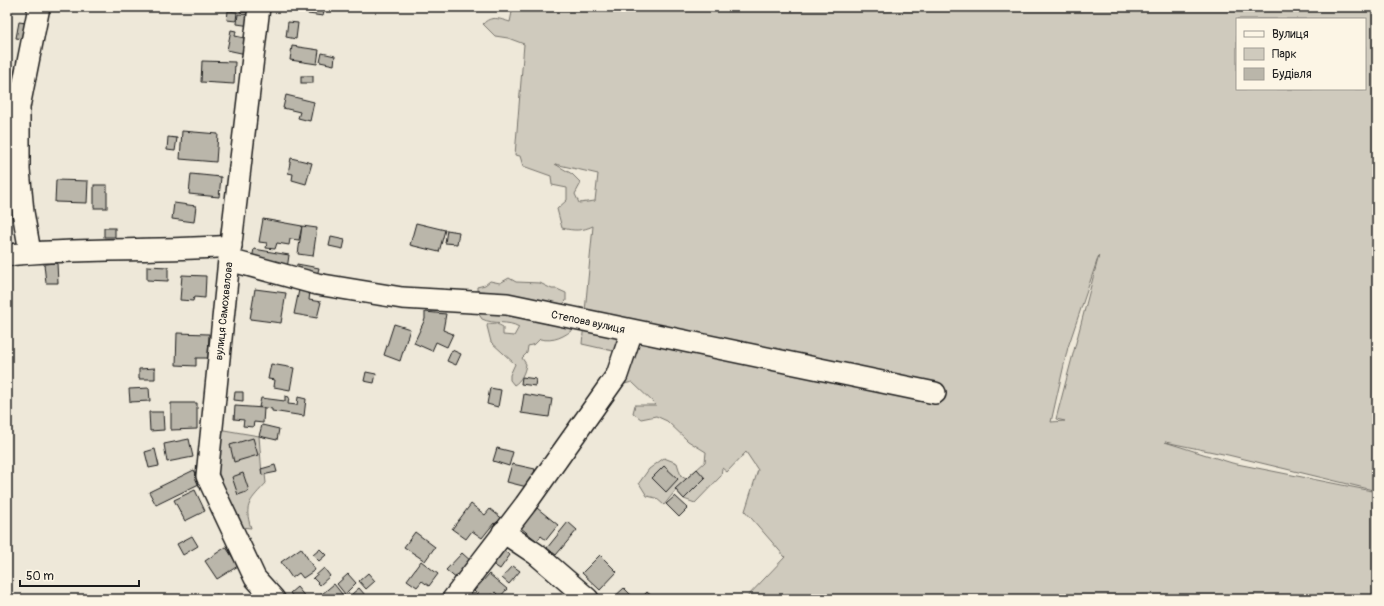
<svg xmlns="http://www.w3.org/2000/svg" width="1384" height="606" font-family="Pangolin,sans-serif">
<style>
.green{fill:#cfcabd;stroke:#76736c;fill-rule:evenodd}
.building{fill:#bab6aa;stroke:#1c1c1c}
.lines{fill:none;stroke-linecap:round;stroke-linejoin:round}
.minor-casing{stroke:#1c1c1c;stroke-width:24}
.minor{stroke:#fcf5e5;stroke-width:21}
.labels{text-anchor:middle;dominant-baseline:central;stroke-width:3.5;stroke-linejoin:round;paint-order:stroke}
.street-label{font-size:11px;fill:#1c1c1c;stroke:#fcf5e5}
</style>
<rect width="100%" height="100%" fill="#eee8d9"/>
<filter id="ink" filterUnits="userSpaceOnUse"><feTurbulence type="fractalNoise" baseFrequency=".025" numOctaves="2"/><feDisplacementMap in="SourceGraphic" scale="8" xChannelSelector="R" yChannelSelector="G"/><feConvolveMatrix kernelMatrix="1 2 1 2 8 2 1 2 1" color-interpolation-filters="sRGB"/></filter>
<g filter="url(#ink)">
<g class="green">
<path d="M513 7H1377V491L1228 455 1165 442 1232 463 1377 492V599H745L785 557 745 511 758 470 746 452 727 472 722 468 721 476 695 503 684 499 676 490 664 505 656 498 647 496 639 483 649 469 664 458 677 463 681 476 686 479 705 462 706 452 688 441 667 421 656 416 641 419 633 413 635 405H656L632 382 617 386 627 368 613 351 582 344 593 226C582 231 574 231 562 228L557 209 567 200V188L552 185 551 176 523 166 520 156 515 155 524 44 508 38 495 36 483 24C491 15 500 19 510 22ZM1237 19H1365V89H1237ZM555 164 598 174 595 201 579 203 575 194 581 183 572 174ZM1099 255 1056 419 1065 421 1051 422 1068 347Z"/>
<path d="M509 278 516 282 540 283 552 289H557L566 293V301L560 307 576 327C564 337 554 342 540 339L535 344 528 346 527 353 522 358 526 364C525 372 521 381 514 385L510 380V375L515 364 491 342 487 326 488 324C494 323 498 324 503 327V335L514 336 519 327C508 320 494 325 482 319L478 313 486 297 477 290V287L485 285 490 281 500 283Z"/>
<path d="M224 430 259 436 262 475 265 474 266 483C251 500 243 504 251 528L241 527 218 489 222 481 216 466 221 454 218 450 221 444 218 438Z"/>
</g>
<g class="building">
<path d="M241 7 249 8 248 13 240 12Z"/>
<path d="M297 7H325L323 16 308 14V11L296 9Z"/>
<path d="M228 11 237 12 236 21 227 20Z"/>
<path d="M238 14 252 15 251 26 237 24Z"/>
<path d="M19 22 26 23 23 39 16 38Z"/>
<path d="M288 22 298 23 296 39 286 37Z"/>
<path d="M231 30 236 31 235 36 249 39 246 54 227 50Z"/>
<path d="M292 46 319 50 317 64 290 60Z"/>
<path d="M322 53 335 56 334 65 320 62Z"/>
<path d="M202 61 235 62 234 84 201 82Z"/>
<rect x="301" y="76" width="12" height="7"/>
<path d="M7 87H13L11 108H7Z"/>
<path d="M286 95 314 102 310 121 298 118 300 112 283 108Z"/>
<path d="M182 131 218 134 216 162 180 159Z"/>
<path d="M168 137 177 138 175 151 167 150Z"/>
<path d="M291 158 312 163 306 184 292 180 293 174 288 173Z"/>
<path d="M191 174 221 177 219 197 189 194Z"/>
<path d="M56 180 88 181 87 203 55 202Z"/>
<rect x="94" y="185" width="13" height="23"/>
<path d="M174 203 196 206 194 222 172 219Z"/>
<path d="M263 219 302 226 299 240 290 239 289 245 277 243 275 249 266 248 267 243 259 242Z"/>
<path d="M416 223 445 230 439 252 410 245Z"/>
<path d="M302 226 317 228 313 256 298 254Z"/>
<rect x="104" y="228" width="11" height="9"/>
<path d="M447 230 459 232 457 244 445 243Z"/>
<path d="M331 237 345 240 343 249 329 246Z"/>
<path d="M254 249 289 255 287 269 251 264Z"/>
<path d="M57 263 58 283H46L44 264Z"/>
<path d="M297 264 319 268 317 276 296 272Z"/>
<path d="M147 266 168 267V281L147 280Z"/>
<path d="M182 275 206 276 205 298 194 297 193 301 180 300Z"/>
<path d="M255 289 286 293 281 323 250 319Z"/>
<path d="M299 290 310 292 309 300 321 302 317 318 294 314Z"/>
<path d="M425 312 446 314 443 330 453 334 447 347 436 342 432 351 414 343 425 319Z"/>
<path d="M394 324 410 329 400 361 384 355Z"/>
<path d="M177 333 209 334 208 358H196V366L176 365Z"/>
<path d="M452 350 461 354 456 365 447 361Z"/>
<path d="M271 364 294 368 290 390 274 387 275 380 268 379Z"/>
<path d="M155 368V379H139V369Z"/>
<path d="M366 372 376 374 374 383 364 381Z"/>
<path d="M522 377 536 379 535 386 521 384Z"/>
<path d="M149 388 150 401 130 402 129 389Z"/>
<path d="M490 388 501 390 498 407 487 404Z"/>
<path d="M235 392H243V401L234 400Z"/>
<path d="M524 394 552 399 549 417 521 413Z"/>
<path d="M285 396 289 397 288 404 297 405 298 397 306 399 304 416 272 411V409L259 407 261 398 285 401Z"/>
<path d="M171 403H197V429L171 430Z"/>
<path d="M235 406 264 408 263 423 254 422 253 427 243 426 244 420 234 419Z"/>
<path d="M149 412H163L164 430 150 431Z"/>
<path d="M262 425 279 429 277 440 259 436Z"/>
<path d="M253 438 258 455 234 462 230 445Z"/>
<path d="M189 439 193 457 167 462 164 444Z"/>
<path d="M497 448 513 452 509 466 493 461Z"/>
<path d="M155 449 159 466 149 468 145 452Z"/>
<path d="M512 464 535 469 531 488 507 482Z"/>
<path d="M275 465 277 472 262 475 261 469Z"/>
<path d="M664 466 678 479 666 492 652 478Z"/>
<path d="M697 469 705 478 684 499 675 489Z"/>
<path d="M194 470 201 483 156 505 149 492Z"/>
<path d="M243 473 249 491 238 495 232 477Z"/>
<path d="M195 490 205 511 185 521 174 500Z"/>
<path d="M675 496 688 508 679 517 666 504Z"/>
<path d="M471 504 485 515 490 509 504 520 499 527 494 523 482 538 472 531 466 539 452 529Z"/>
<path d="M537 508 558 525 546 540 541 536 537 541 521 528Z"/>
<path d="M568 522 577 530 556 555 547 548Z"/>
<path d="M415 532 435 547 425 561 404 547Z"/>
<path d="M192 536 198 546 183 555 177 544Z"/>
<path d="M226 547 238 566 217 579 205 561Z"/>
<path d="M301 548 315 570 303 578 299 573 292 578 281 562Z"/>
<path d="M320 549 326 555 319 561 313 555Z"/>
<path d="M501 549 510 555 500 569 491 563Z"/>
<path d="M462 553 473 563 458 580 446 570Z"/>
<path d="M600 555 617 572 600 590 582 573Z"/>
<path d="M421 561 438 574 429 586 422 581 417 587 407 580Z"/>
<path d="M513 566 520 571 509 584 502 578Z"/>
<path d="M324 568 330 576 320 585 313 578Z"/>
<path d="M368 573 375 581 366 589 359 581Z"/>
<path d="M348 574 356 583 345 594 337 584Z"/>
<path d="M489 574 507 589 500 597 495 592 488 599H482L474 591Z"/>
<path d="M334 584 346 599H316Z"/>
<path d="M297 587 307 599H295L290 593Z"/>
<path d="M359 588 366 596 363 599H356L352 594Z"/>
<path d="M624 588 635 599H612Z"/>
<path d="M647 592 655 599H640Z"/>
<path d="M217 594 221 599H211Z"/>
</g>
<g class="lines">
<g class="minor-casing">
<g id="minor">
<path d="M259 7 229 260 207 476 255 578 274 599"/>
<path d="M30 252 23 212 19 170V107L39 7"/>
<path d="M7 255C81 247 156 252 231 246"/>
<path d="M229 260 317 284 402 298 507 304 935 393"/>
<path d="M503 532 536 554 588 599"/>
<path d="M453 599 525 505 617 375 632 331"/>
</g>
</g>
<use href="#minor" class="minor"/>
</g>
</g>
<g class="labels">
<g class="street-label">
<text transform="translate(224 311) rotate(-84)">вулиця Самохвалова</text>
<text transform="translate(588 322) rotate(12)">Степова вулиця</text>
</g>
</g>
<rect width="1384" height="606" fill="none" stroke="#fcf5e5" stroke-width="24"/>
<rect x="12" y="12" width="1360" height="582" fill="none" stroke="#1c1c1c" stroke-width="1.5" filter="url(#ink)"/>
<rect x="1236" y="18" width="130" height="72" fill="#fcf5e5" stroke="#a29e95"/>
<rect x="1244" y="31" width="20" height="6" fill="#fcf5e5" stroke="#a29e95"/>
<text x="1272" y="38" font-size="12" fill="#1c1c1c">Вулиця</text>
<rect x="1244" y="48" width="20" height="12" fill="#cfcabd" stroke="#a29e95"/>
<text x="1272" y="58" font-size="12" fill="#1c1c1c">Парк</text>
<rect x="1244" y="68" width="20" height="12" fill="#bab6aa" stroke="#a29e95"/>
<text x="1272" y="78" font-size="12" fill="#1c1c1c">Будівля</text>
<path d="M20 580v6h119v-6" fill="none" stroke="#1c1c1c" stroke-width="2"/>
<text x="26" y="580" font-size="12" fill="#1c1c1c" stroke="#fcf5e5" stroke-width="3" paint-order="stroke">50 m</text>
</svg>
